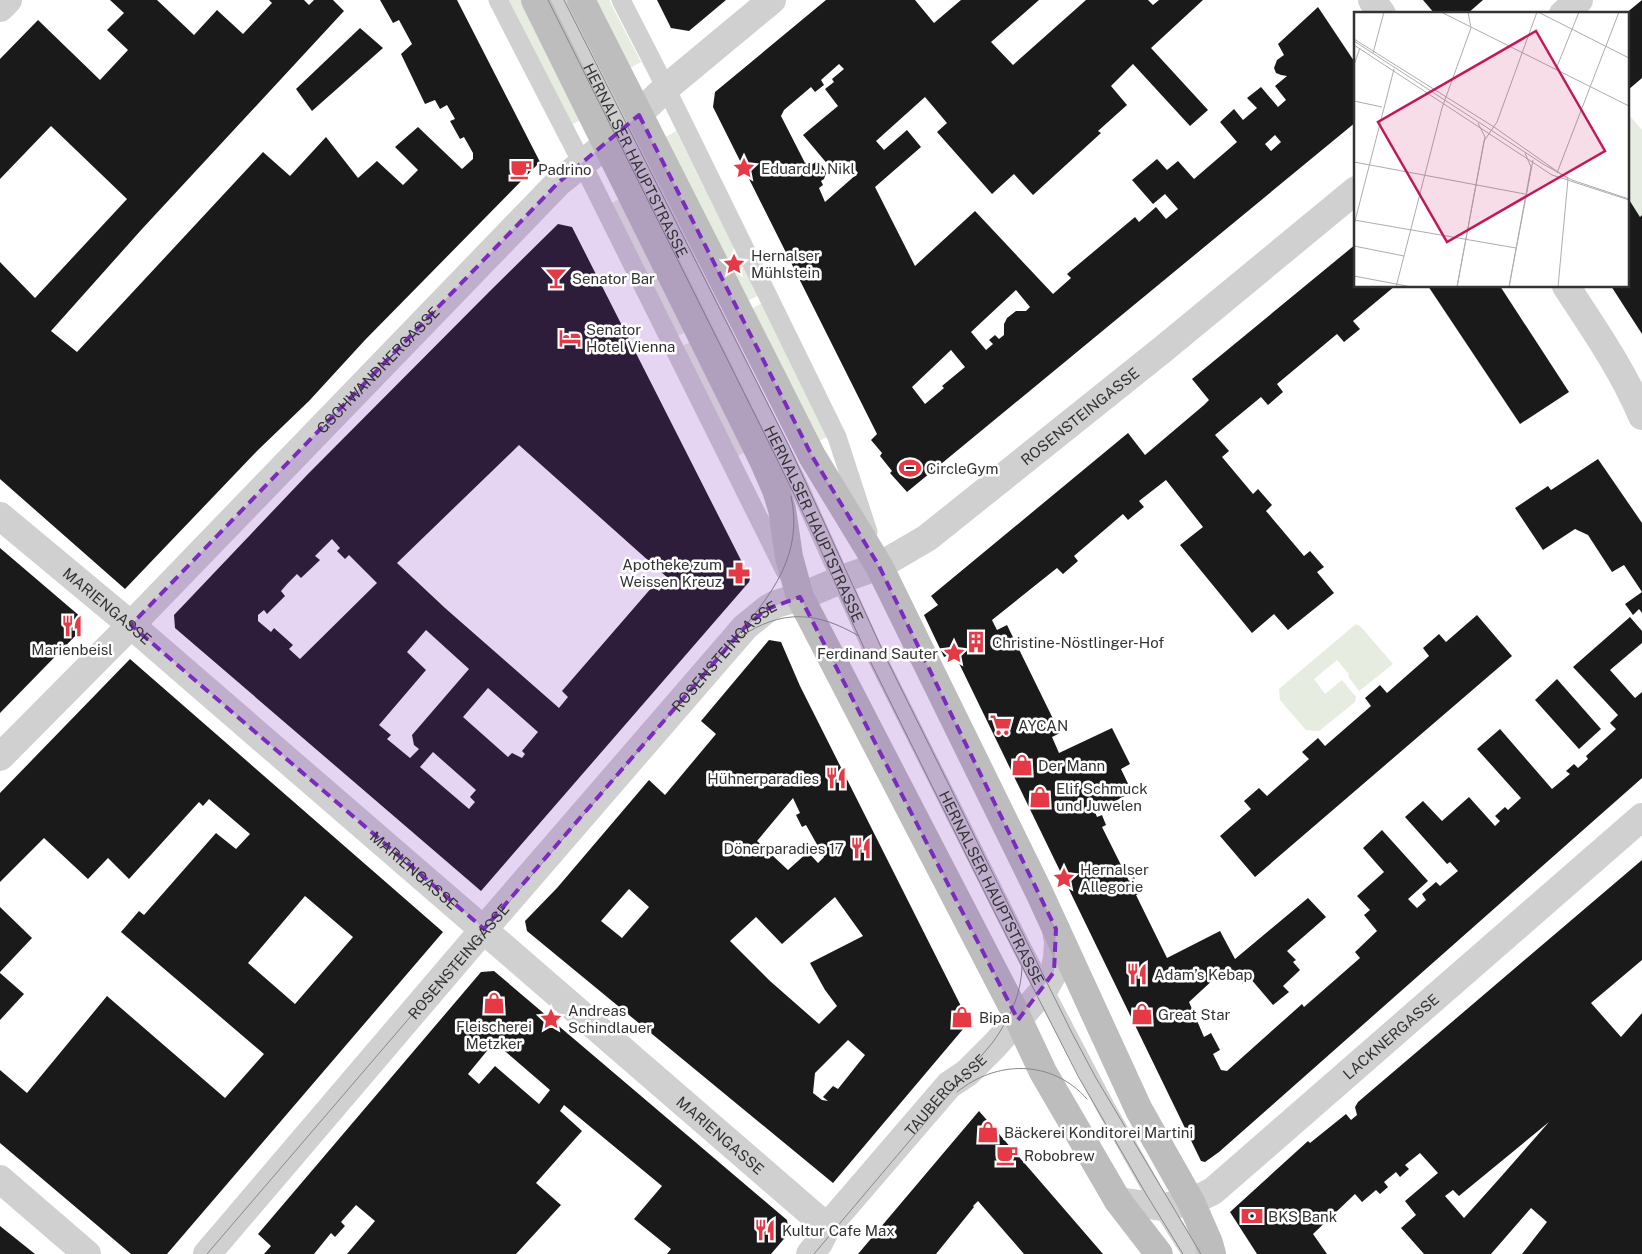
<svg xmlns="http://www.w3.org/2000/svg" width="1642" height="1254" font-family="'Public Sans',sans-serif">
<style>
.green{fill:#e6ecdf}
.building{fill:#1a1a1a;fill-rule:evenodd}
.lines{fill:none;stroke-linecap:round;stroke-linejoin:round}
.service{stroke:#d0d0d0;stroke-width:19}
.minor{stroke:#d0d0d0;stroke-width:28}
.tertiary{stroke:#d0d0d0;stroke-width:28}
.secondary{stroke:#bdbdbd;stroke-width:28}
.tram{stroke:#888;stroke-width:1}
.marked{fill:#7b2cbf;fill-opacity:0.2;stroke:#7b2cbf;stroke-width:4;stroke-dasharray:10 6;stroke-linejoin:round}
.labels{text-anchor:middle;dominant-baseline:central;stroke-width:5;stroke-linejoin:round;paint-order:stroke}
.street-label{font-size:15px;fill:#333;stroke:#fff}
.poi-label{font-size:15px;fill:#333;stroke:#fff;text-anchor:start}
.inset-road{fill:none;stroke:#adadad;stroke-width:1}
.view{fill:#c2185b;fill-opacity:0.15;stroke:#c2185b;stroke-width:2.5}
.inset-edge{fill:none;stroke:#333;stroke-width:2.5}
</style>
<rect width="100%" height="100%" fill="#fff"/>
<g class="green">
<path d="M506 0H523L583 119 571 125Z"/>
<path d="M593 0H609L641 62 628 69Z"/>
<path d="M1628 114 1642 130V215L1640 217 1628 198Z"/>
<path d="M676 131 758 296 745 302 664 138Z"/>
<path d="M621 198 688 331 677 336 612 203Z"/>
<path d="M762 303 829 436 815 443 749 310Z"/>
<path d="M693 341 748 451 737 456 682 346Z"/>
<path d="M1356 624 1361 627 1393 664 1359 691 1348 676 1349 674 1337 660 1314 679 1325 694 1342 680 1356 697 1355 702 1319 731 1306 730 1280 700 1279 689Z"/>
</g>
<g class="building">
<path d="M110 0H157L194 35 217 10 243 34 272 3 269 0H304L309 5 314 0H333L344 11 142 229 51 331 77 352 263 152 290 176 326 137 358 178 377 161 403 185 418 170 395 147 418 127 462 169 473 159V153L464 137 460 139 450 121 455 119 447 105 440 109 435 100 425 104 401 54 412 44 399 20 393 23 380 0H457L540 162 365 340 309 401 258 450 125 589 0 479V262L35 298 127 199 51 126 0 179V59L38 20 100 80 128 50 107 30 124 13Z"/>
<path d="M657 0H726L689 31 671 28Z"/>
<path d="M826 0H915L934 23 961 0H1039L991 42 1013 65 1086 0H1148L1153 5 1159 0H1203L1151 48 1208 110 1190 126 1133 64 1111 86 1127 105 1098 131 1101 133 1033 195 1014 174 992 194 937 132 947 123 925 97 876 141 884 150 907 130 921 147 875 187 915 266 975 211 1053 294 1071 278 1067 274 1135 217 1139 222 1156 207 1166 219 1178 209 1165 194 1153 204 1132 180 1157 159 1167 170 1178 161 1194 179 1237 142 1220 122 1234 109 1243 120 1257 108 1247 98 1261 87 1278 107 1286 100 1275 86 1287 76 1281 75 1276 73 1274 68 1277 60 1284 55 1278 44 1318 7 1356 64V122L907 492 890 473 892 471 880 456 882 453 871 440 877 434 713 107 715 92ZM839 64 844 69 832 79 834 82 825 89 838 106 803 135 835 173 848 161 858 173 825 202 819 188 823 185 821 181 824 179 826 173 822 165 816 162 811 165 809 161 805 163 781 116 784 110 811 87 815 92 824 85 821 80ZM1275 135 1281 142 1271 151 1265 144ZM1016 290 1030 307 1026 311H1016L1007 318 1004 324V335L999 339 995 335 989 340 993 344 986 350 971 332ZM951 350 965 367 942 386 944 388 925 404 912 387Z"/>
<path d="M1423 0H1483L1467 14H1435Z"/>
<path d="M1642 0V78L1628 90V14H1625Z"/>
<path d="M360 28 383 48 312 111 296 89Z"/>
<path d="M1628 198 1640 217 1642 215V334L1611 286H1628Z"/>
<path d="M558 224 572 227 750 578 749 582 481 891 175 628 174 615 307 475 490 291ZM519 445 669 579 659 591 653 586 562 691 568 697 559 708 445 608 397 563ZM332 539 340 548 337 551 345 559 349 555 377 583 300 659 289 649 293 645 274 628 271 632 258 621V615L264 610 267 614 285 596 281 591 288 583 297 574 301 578 320 560 315 556ZM426 630 469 669 412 735 414 745 419 749 410 758 387 739 391 735 379 725 426 670 407 652ZM488 688 538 732 522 751 525 754 522 758 512 753 508 757 463 717ZM433 752 476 790 470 797 475 802 469 809 420 767Z"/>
<path d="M1356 244V286H1395L1353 321 1360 329 1344 342 1337 334 1277 384 1283 392 1268 405 1261 397 1215 435 1229 451 1222 457 1253 494 1258 489 1272 505 1266 511 1304 556 1310 551 1324 567 1317 572 1334 593 1288 630 1274 614 1252 633 1180 545 1203 527 1166 480 1139 501 1144 507 1128 520 1123 514 1074 556 1078 561 1063 574 1057 568 992 620 997 630 1007 625 1060 733 1052 737 1059 753 1112 728 1130 764 1121 769 1132 792 1095 812 1097 817 1102 815 1106 825 1102 827 1129 881 1134 877 1141 893 1136 895 1167 958 1220 931 1235 959 1308 898 1326 917 1287 951 1296 960 1293 962 1300 970 1283 986 1289 992 1273 1005 1250 978 1243 984 1228 966 1189 1002 1204 1037 1211 1033 1220 1050 1213 1054 1221 1070 1227 1071 1302 1004 1304 1007 1360 958 1355 952 1377 931 1364 915 1370 910 1357 896 1384 872 1363 848 1382 830 1428 881 1408 899 1417 908 1426 900 1422 894 1436 882 1440 886 1458 871 1450 862 1447 864 1405 817 1423 801 1442 821 1469 797 1495 826 1500 821 1495 816 1505 807 1508 810 1521 798 1477 749 1500 729 1552 789 1570 774 1566 771 1574 764 1578 768 1588 759 1586 756 1616 729 1610 723 1618 715 1573 667 1630 617 1642 631V643L1610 670 1635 698 1642 692V778L1219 1152 1205 1162 1201 1161 954 653 944 657 924 615 938 605 931 596 1128 433 1145 455 1204 405 1209 400 1192 379Z"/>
<path d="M1428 286H1500L1569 392 1520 424Z"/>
<path d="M1598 459 1642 523V613L1639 609 1633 615 1625 604 1642 592 1624 565 1612 572 1588 535 1575 529 1543 550 1515 508 1548 486 1551 490Z"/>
<path d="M0 548 82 618V629L0 713Z"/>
<path d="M1477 615 1512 656 1255 877 1220 836 1251 809 1244 801 1259 788 1267 796 1309 759 1302 752 1318 738 1325 746 1371 706 1365 698 1380 685 1387 693 1429 656 1423 648 1439 634 1446 642Z"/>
<path d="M769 640 781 642 800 686 969 1022 833 1183 527 931 525 921 557 888 649 780 665 795 716 734 701 721ZM793 798 800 813 796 815 802 827 806 825 824 857 818 863 808 852 788 870 757 841ZM629 889 649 907 622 938 601 921ZM835 897 863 936 810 963 825 990 837 1006 819 1024 770 981 730 941 756 917 782 944ZM848 1040 865 1055 838 1089 833 1086 823 1097 828 1101 822 1100 813 1093 815 1073Z"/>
<path d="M130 659 443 932 167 1254H131L0 1143V1070L27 1093 107 996 225 1098 264 1054 121 932 139 911 144 915 216 833 236 849 250 834 209 799 203 806 199 802 129 879 108 858 88 879 44 838 0 882V793ZM305 896 353 937 295 1004 248 963Z"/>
<path d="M1557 679 1601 729 1579 749 1535 700Z"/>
<path d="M1642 860V960L1591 1003 1621 1037 1642 1013V1254H1522L1547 1222 1531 1208 1491 1254H1424L1401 1228 1416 1215 1405 1201 1438 1173 1420 1153 1405 1165 1409 1169 1400 1177 1396 1172 1384 1182 1388 1187 1380 1194 1376 1190 1362 1202 1355 1194 1313 1234 1327 1254H1257L1230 1212 1308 1141 1310 1143 1346 1114 1351 1120 1357 1115 1355 1107 1358 1102ZM1549 1122 1499 1179 1464 1218 1445 1196 1453 1190 1459 1196Z"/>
<path d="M0 907 32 938 0 972Z"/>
<path d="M494 971 787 1220 789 1233 771 1254H667L671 1249 634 1219 662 1186 564 1105 560 1111 582 1131 536 1183 561 1205 516 1254H347L375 1221 356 1205 341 1222 345 1226 335 1237 331 1233 314 1254H264L271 1246 258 1234 481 972ZM498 1045 550 1090 539 1104 495 1066 479 1084 468 1074 491 1046Z"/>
<path d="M0 973 24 994 0 1020Z"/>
<path d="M979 1111 1033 1173 1103 1254H1024L978 1201 973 1206 974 1207 936 1254H858Z"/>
<path d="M0 1226 35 1254H0Z"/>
</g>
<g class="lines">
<g class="service">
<path d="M498 0 582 163 785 571"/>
<path id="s1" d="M556 0 796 480 870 644 1021 946 1106 1108 1162 1207 1192 1254"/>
<path d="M621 0 666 88 837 437 868 532"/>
</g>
<g class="minor">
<path d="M1372 0 1382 14"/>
<path d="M0 8 8 0"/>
<path d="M1563 14 1579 0"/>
<path d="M1566 286C1594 329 1622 369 1642 416"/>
<path id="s2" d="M0 516 131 625 827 1227"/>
<path id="s3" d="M879 566 927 538 1162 350 1356 190"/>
<path id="s4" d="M0 757 131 625 559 182 607 144 666 88 772 0"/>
<path d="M0 1179 87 1254"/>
<path id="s5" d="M1118 1201 1162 1207 1191 1202 1213 1191 1642 817"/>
</g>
<g class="tertiary">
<path id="s6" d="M207 1254 484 929 745 627 767 609 776 604 800 597 845 578 879 566"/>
<path id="s7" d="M810 1254 819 1243 827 1227 949 1085 967 1073 995 1045 1044 990 1054 972 1057 958 1058 943 1056 929"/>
</g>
<g class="secondary">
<path d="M535 0 762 458 776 490 782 509 789 557 800 597 1013 1008 1043 1072 1118 1201 1159 1254"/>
<path d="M581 0 812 456 879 566 1038 890 1139 1110 1191 1202 1209 1243 1212 1254"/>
</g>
<g class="tram">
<path d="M548 0 776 457 819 546 853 624 872 665 995 913 1078 1076 1146 1194 1183 1254"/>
<path d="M564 0 789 446 886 658 1072 1033 1096 1078 1201 1254"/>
<path d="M740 637C782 609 816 611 859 636"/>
<path d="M957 1092C996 1060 1052 1059 1087 1099"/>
<path id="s8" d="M207 1254 736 637C771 595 804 555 791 496"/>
<path d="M814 1254 993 1042C1009 1019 1021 996 1022 967"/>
</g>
</g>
<path class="marked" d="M639 115 812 456 879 566 1056 929 1054 972 1018 1020 800 597 767 609 745 627 484 929 131 625 559 182Z"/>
<defs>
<g id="sight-bare" transform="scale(1.725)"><path d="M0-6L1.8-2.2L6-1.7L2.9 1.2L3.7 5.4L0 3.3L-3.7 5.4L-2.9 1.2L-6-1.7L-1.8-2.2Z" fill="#e63946" stroke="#fff" stroke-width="2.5" paint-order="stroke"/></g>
<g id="cafe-bare" transform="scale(1.725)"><path d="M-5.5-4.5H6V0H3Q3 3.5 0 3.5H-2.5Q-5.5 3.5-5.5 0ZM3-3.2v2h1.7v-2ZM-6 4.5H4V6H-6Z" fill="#e63946" stroke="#fff" stroke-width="2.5" paint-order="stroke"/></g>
<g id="bar-bare" transform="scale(1.725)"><path d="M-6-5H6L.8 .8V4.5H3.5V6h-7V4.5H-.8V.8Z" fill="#e63946" stroke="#fff" stroke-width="2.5" paint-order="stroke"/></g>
<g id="hotel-bare" transform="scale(1.725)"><path d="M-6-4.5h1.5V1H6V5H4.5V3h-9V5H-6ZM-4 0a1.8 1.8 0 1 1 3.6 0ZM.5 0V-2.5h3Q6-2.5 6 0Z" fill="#e63946" stroke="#fff" stroke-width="2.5" paint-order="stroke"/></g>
<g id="stadium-bare" transform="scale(1.725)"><path d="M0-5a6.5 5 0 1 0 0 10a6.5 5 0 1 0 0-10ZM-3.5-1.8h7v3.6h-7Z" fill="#e63946" stroke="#fff" stroke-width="2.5" paint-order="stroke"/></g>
<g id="pharmacy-bare" transform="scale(1.725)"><path d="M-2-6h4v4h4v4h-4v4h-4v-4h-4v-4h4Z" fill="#e63946" stroke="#fff" stroke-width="2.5" paint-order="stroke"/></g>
<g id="restaurant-bare" transform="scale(1.725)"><path d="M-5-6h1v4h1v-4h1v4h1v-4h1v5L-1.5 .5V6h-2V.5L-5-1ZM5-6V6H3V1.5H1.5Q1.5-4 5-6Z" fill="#e63946" stroke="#fff" stroke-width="2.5" paint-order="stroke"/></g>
<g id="building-bare" transform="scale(1.725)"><path d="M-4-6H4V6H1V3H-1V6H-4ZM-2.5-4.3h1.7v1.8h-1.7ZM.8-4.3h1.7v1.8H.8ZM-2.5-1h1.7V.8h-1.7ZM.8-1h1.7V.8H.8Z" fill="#e63946" stroke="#fff" stroke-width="2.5" paint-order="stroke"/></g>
<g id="supermarket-bare" transform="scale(1.725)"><path d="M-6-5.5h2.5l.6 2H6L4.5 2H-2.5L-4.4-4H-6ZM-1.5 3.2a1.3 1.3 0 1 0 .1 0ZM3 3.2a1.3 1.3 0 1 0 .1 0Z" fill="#e63946" stroke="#fff" stroke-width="2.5" paint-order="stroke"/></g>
<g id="shop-bare" transform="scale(1.725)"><path d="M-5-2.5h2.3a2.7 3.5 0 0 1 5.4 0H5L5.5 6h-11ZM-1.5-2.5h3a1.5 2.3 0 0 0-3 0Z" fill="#e63946" stroke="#fff" stroke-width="2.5" paint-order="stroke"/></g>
<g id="bank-bare" transform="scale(1.725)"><path d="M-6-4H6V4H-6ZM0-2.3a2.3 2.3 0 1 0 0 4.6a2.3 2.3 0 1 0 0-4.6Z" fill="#e63946" stroke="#fff" stroke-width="2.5" paint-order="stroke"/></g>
</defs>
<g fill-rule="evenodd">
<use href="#sight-bare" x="744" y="168"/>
<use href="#cafe-bare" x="521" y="169"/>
<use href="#sight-bare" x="734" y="264"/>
<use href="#bar-bare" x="556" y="278"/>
<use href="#hotel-bare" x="570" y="338"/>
<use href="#stadium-bare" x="910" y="468"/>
<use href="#pharmacy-bare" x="739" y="573"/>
<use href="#restaurant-bare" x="72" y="626"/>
<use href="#building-bare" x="976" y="642"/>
<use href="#sight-bare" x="954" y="653"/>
<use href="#supermarket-bare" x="1001" y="725"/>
<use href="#shop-bare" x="1022" y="765"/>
<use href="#restaurant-bare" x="836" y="778"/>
<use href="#shop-bare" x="1040" y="797"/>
<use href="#restaurant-bare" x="861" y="848"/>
<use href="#sight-bare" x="1064" y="878"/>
<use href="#restaurant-bare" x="1137" y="974"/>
<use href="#shop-bare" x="494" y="1003"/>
<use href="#shop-bare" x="1142" y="1014"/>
<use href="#shop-bare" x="962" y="1017"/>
<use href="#sight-bare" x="551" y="1019"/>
<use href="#shop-bare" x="988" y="1132"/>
<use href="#cafe-bare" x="1007" y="1155"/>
<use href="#bank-bare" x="1252" y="1216"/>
<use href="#restaurant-bare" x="765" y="1230"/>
</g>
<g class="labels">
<g class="street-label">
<text stroke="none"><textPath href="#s1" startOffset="179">HERNALSER HAUPTSTRASSE</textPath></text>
<text stroke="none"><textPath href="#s4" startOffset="541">GSCHWANDNERGASSE</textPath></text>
<text stroke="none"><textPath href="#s3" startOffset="251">ROSENSTEINGASSE</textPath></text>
<text stroke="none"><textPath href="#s1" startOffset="584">HERNALSER HAUPTSTRASSE</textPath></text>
<text stroke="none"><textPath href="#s2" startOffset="140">MARIENGASSE</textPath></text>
<text stroke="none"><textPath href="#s6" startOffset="791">ROSENSTEINGASSE</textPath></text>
<text stroke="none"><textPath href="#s2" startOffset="545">MARIENGASSE</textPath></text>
<text stroke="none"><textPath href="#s1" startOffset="989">HERNALSER HAUPTSTRASSE</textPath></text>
<text stroke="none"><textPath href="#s8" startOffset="386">ROSENSTEINGASSE</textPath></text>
<text stroke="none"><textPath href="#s5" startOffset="334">LACKNERGASSE</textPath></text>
<text stroke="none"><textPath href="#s7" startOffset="210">TAUBERGASSE</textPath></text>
<text stroke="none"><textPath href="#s2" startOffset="950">MARIENGASSE</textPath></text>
</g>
<g class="poi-label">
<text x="761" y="168">Eduard J. Nikl</text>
<text x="538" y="169">Padrino</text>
<text x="751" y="255">Hernalser<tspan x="751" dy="17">Mühlstein</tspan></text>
<text x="572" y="278">Senator Bar</text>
<text x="586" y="329">Senator<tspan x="586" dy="17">Hotel Vienna</tspan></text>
<text x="926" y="468">CircleGym</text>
<text x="722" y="564" text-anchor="end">Apotheke zum<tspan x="722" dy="17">Weissen Kreuz</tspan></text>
<text x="992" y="642">Christine-Nöstlinger-Hof</text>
<text x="72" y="649" text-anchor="middle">Marienbeisl</text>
<text x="938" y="653" text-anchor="end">Ferdinand Sauter</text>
<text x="1018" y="725">AYCAN</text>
<text x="1038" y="765">Der Mann</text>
<text x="819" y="778" text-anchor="end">Hühnerparadies</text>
<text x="1056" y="788">Elif Schmuck<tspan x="1056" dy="17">und Juwelen</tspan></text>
<text x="844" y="848" text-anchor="end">Dönerparadies 17</text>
<text x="1080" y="869">Hernalser<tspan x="1080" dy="17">Allegorie</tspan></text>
<text x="1154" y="974">Adam’s Kebap</text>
<text x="568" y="1010">Andreas<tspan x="568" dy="17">Schindlauer</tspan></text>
<text x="1158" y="1014">Great Star</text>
<text x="979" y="1017">Bipa</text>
<text x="494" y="1026" text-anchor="middle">Fleischerei<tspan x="494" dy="17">Metzker</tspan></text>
<text x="1004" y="1132">Bäckerei Konditorei Martini</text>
<text x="1024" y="1155">Robobrew</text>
<text x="1268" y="1216">BKS Bank</text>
<text x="782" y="1230">Kultur Cafe Max</text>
</g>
</g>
<g transform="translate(1354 12)">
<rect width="275" height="275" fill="#fff"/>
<path class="inset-road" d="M87 0 275 94M184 0 275 46M0 27 140 115 214 167M0 29 189 152 218 168 275 187M0 33 198 163 275 188M19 41 30 0M0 53 6 36M202 57 225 0M0 89 28 95M0 150 171 182M203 161 265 0M0 208 162 236M0 213 40 57M0 234 50 244M0 264 58 275M42 275 88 96 117 16 114 0M103 275 130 129 143 110 183 0M103 275 131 125 124 111M155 275 179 148M155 275 177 155 171 141M204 275 214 167"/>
<path class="view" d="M182 19 251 139 93 230 24 110Z"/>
<rect width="275" height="275" class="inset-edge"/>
</g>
</svg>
